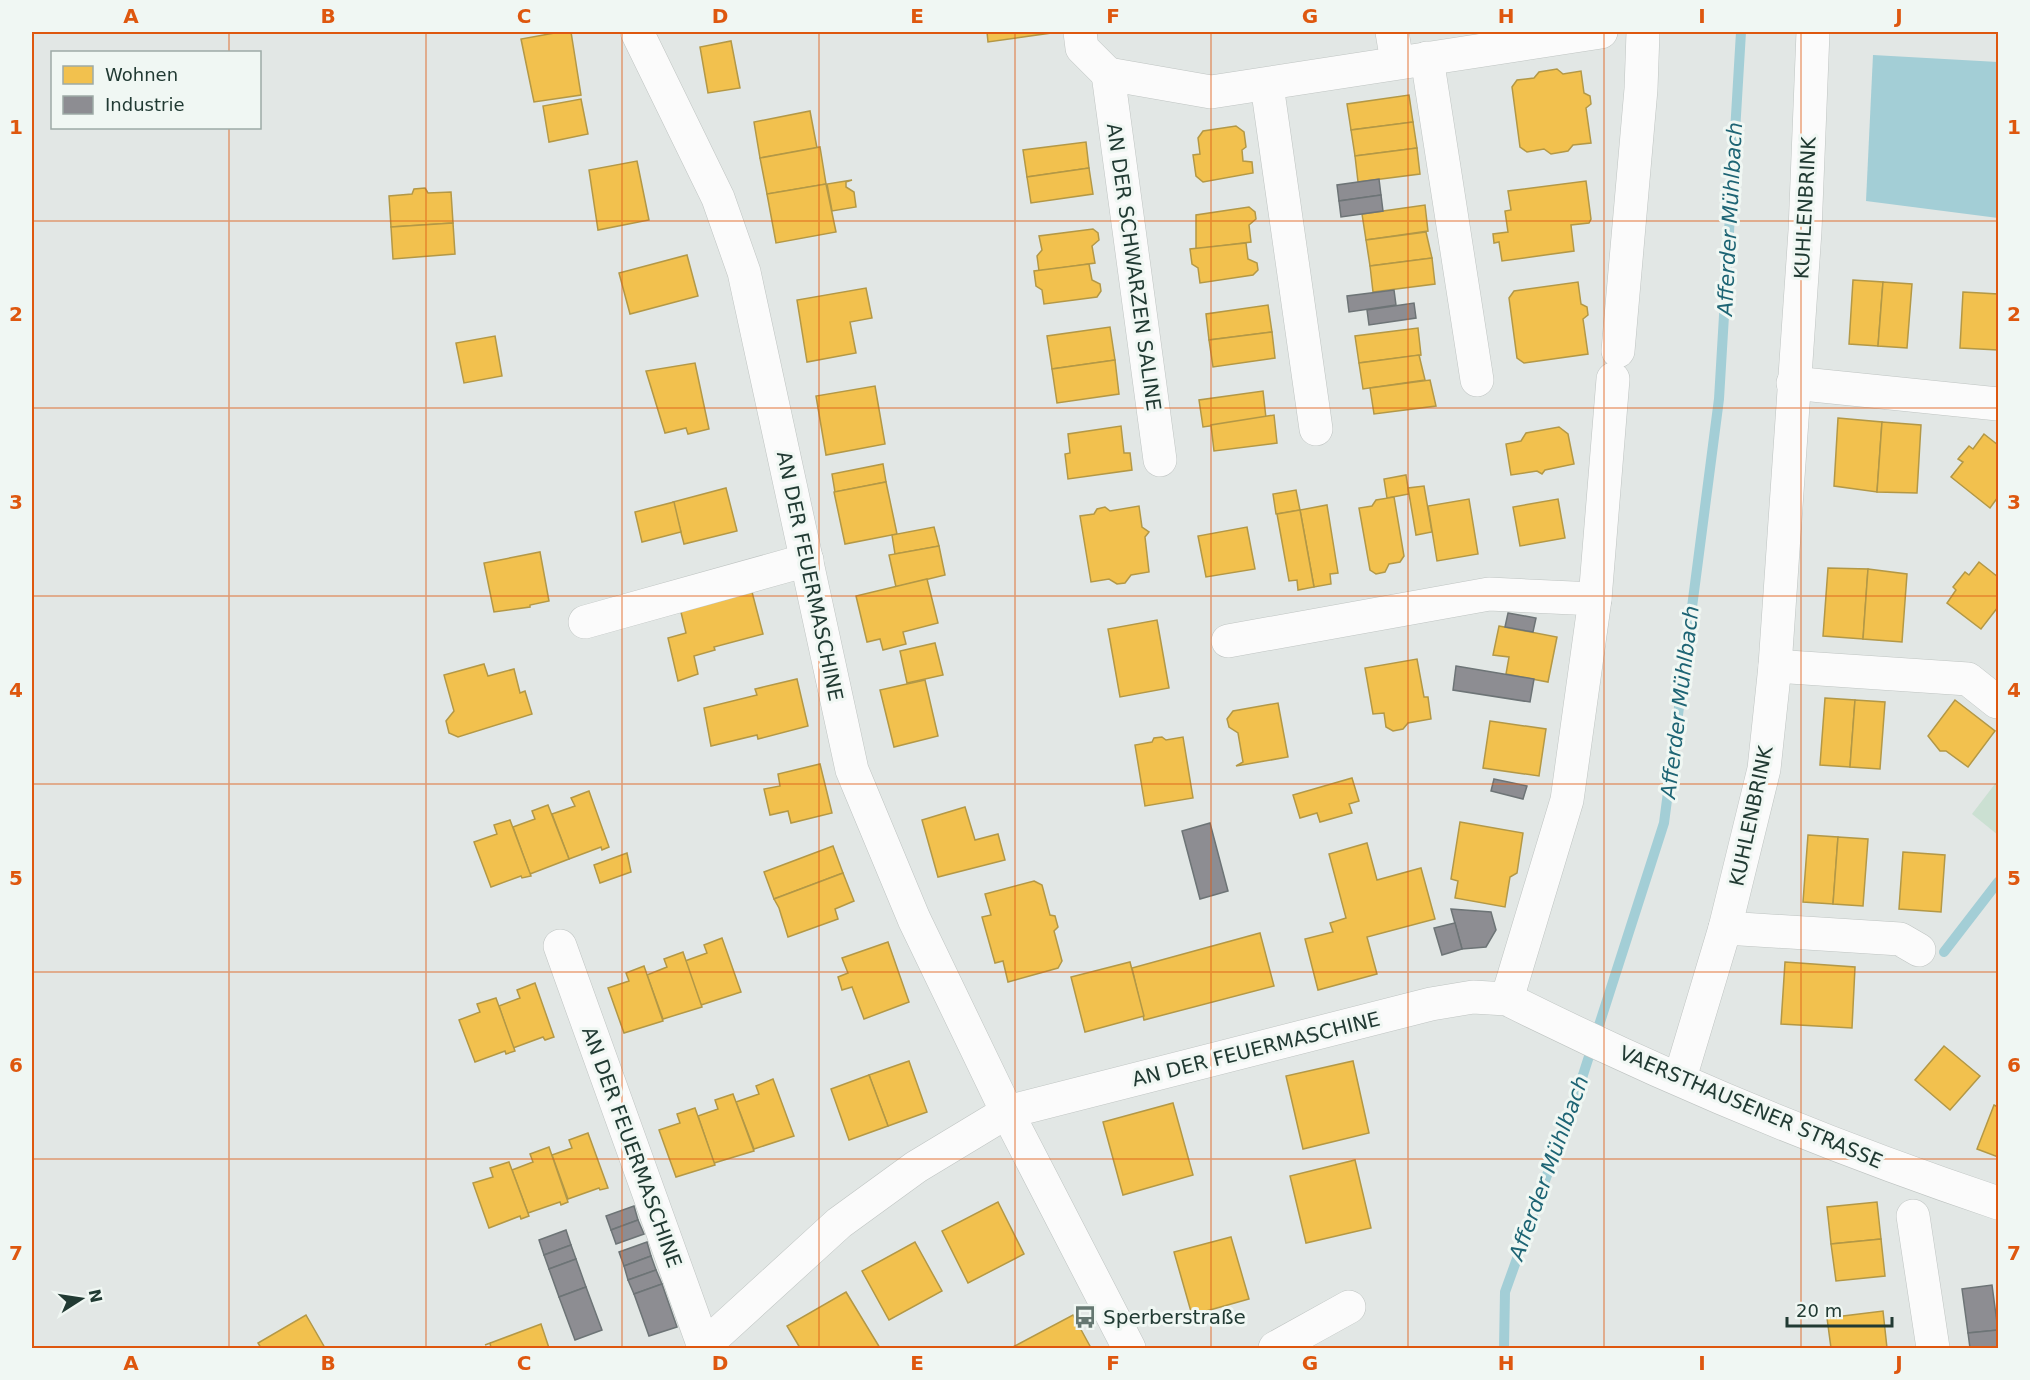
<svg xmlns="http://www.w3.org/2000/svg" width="2030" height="1380" font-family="'DejaVu Sans',sans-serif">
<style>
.green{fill:#cbe0d2}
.water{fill:#a3ced6}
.homes{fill:#f2c14e;stroke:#b39846;stroke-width:1.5}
.industry{fill:#8d8d92;stroke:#6d7476;stroke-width:1.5}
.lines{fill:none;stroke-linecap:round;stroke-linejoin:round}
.stream{stroke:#a3ced6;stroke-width:10}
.minor-casing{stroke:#bfc4c2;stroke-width:34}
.minor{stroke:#fbfbfb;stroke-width:33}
.grid{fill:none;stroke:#de570e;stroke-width:1.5;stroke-opacity:0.55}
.labels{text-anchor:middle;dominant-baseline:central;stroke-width:6;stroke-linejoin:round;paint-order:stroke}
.street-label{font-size:20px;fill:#213a33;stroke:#f0f7f3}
.poi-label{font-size:20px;fill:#213a33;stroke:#f0f7f3;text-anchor:start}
.water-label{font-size:21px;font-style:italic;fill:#1d6474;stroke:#f0f7f3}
.neatline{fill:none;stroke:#de570e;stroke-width:2}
.grid-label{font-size:20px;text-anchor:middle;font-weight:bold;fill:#de570e}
</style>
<rect width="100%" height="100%" fill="#e2e7e5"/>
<path class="green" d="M1998 780V835L1972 814Z"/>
<path class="water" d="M1873 55 1998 62V218L1866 201Z"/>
<g class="homes">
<path d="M560 32H571L581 95 534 102 521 39Z"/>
<path d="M987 32H1051V33L988 42Z"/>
<path d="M731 41 740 88 708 93 700 47Z"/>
<path d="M1557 69 1563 74 1581 71 1584 93 1590 96 1591 104 1586 108 1591 143 1573 145 1568 151 1551 154 1544 149 1527 152 1520 147 1512 87 1517 80 1534 78 1539 72Z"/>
<path d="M1409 95 1413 122 1351 130 1347 104Z"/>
<path d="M581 99 588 134 549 142 543 106Z"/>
<path d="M810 111 817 148 760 158 754 122Z"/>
<path d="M1413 122 1417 148 1355 156 1351 130Z"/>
<path d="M1236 126 1244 132 1246 147 1242 150 1243 161 1252 162 1253 173 1203 182 1196 176 1193 155 1200 154 1198 138 1203 131Z"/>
<path d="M1086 142 1089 168 1027 177 1023 150Z"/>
<path d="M820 147 826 184 767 194 760 158Z"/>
<path d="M1417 148 1420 174 1358 182 1355 156Z"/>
<path d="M637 161 649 220 598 230 589 170Z"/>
<path d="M1089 168 1093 194 1031 203 1027 177Z"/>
<path d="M852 180 846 182V187L854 192 856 207 832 211 827 184Z"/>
<path d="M1586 181 1591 219 1589 223 1571 225 1574 251 1502 261 1499 242 1494 243 1493 234 1508 232 1505 211 1511 210 1508 191Z"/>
<path d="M826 184 836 232 776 243 767 194Z"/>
<path d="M425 188 428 193 451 192 453 223 391 227 389 196 412 194 414 189Z"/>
<path d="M1425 205 1428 231 1366 240 1362 214Z"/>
<path d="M1249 207 1255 212 1256 219 1249 225 1251 242 1196 249V215Z"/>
<path d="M453 223 455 254 393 259 391 227Z"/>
<path d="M1093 229 1098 233 1099 240 1092 246 1095 263 1039 271 1037 256 1042 250 1039 236Z"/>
<path d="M1426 232 1432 258 1370 266 1366 240Z"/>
<path d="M1246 243 1248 259 1257 263 1258 270 1253 275 1200 283 1198 268 1192 264 1190 249Z"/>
<path d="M687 255 698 296 630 314 619 273Z"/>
<path d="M1432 258 1435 284 1373 292 1370 266Z"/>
<path d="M1089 264 1092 280 1100 284 1101 291 1097 297 1044 304 1042 290 1036 286 1034 271Z"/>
<path d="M1853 280 1883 282 1878 346 1849 344Z"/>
<path d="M1578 282 1581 304 1587 307 1588 315 1583 319 1588 354 1524 363 1517 358 1509 298 1514 291Z"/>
<path d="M1883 282 1912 284 1907 348 1878 346Z"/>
<path d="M866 288 872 318 850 322 856 353 807 362 797 300Z"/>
<path d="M1963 292 1998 294V350L1960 348Z"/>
<path d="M1268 305 1272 332 1209 340 1206 314Z"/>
<path d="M1110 327 1115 360 1052 369 1047 336Z"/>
<path d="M1418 328 1421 355 1359 363 1355 336Z"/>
<path d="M1272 332 1275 358 1213 367 1209 340Z"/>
<path d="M495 336 502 376 464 383 456 343Z"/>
<path d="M1419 355 1425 380 1363 389 1359 363Z"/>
<path d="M1115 360 1119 394 1057 403 1052 369Z"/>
<path d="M695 363 709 429 688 434 686 428 665 433 646 371Z"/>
<path d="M1430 380 1436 406 1374 414 1370 388Z"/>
<path d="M875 386 885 444 826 455 816 396Z"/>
<path d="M1263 391 1266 418 1203 427 1199 400Z"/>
<path d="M1274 415 1277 443 1214 451 1211 425Z"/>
<path d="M1838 418 1882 422 1877 492 1834 486Z"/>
<path d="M1882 422 1921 425 1917 493 1877 492Z"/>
<path d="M1121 426 1124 453H1130L1132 470 1068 479 1065 454 1070 453 1068 434Z"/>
<path d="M1559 427 1568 434 1574 464 1545 470 1542 474 1537 471 1511 475 1506 444 1521 441 1526 433Z"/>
<path d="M1984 434 1998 445V497L1990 508 1951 477 1963 462 1958 459 1969 446 1973 449Z"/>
<path d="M883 464 886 482 835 492 832 474Z"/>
<path d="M1406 475 1409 494 1387 498 1384 479Z"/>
<path d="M886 482 897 534 845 544 834 492Z"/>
<path d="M1424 486 1432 532 1416 535 1408 488Z"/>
<path d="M726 488 737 531 684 544 673 502Z"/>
<path d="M1296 490 1300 510 1276 514 1273 494Z"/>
<path d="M1394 497 1404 556 1400 562 1389 564 1385 572 1376 574 1370 570 1359 508 1372 506 1376 500Z"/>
<path d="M1469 499 1478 554 1437 561 1428 506Z"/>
<path d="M1558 499 1565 538 1520 546 1513 507Z"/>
<path d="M674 502 681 532 642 542 635 512Z"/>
<path d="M1327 505 1338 573 1330 574 1331 584 1314 587 1300 510Z"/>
<path d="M1139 506 1142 527 1149 532 1145 537 1149 572 1131 575 1125 583 1117 584 1109 579 1091 582 1080 516 1094 514 1097 509 1105 507 1110 511Z"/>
<path d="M1300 510 1314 587 1298 590 1297 580 1289 581 1277 514Z"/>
<path d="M934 527 939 546 895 554 892 535Z"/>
<path d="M1247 527 1255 569 1206 577 1198 536Z"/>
<path d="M939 546 945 575 896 587 889 555Z"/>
<path d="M540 552 549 601 530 605V607L494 612 484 563Z"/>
<path d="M1979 562 1998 577V607L1981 629 1947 603 1956 590 1953 587 1965 572 1969 575Z"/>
<path d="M1828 568 1868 569 1863 639 1823 636Z"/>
<path d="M1868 569 1907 574 1902 642 1863 639Z"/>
<path d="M927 579 938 623 903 632 906 644 883 650 880 639 867 642 856 596Z"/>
<path d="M752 592 763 634 714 647 715 650 694 656 698 674 678 681 668 638 686 633 680 608Z"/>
<path d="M1157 620 1169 688 1120 697 1108 629Z"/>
<path d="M1499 626 1557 637 1548 682 1506 674 1509 657 1493 655Z"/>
<path d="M935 643 943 675 907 683 900 651Z"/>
<path d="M1417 659 1424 697H1428L1431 719 1408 723 1403 729 1393 731 1386 727 1384 713 1373 714 1365 668Z"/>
<path d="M484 664 488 676 514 669 520 693 525 691 532 714 458 737 449 733 446 721 454 711 444 675Z"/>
<path d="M797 679 808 726 758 739 757 735 711 746 704 708 757 695 755 689Z"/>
<path d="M925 680 938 736 894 747 880 690Z"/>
<path d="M1825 698 1855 700 1850 767 1820 765Z"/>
<path d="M1855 700 1885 702 1880 769 1850 767Z"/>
<path d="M1955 700 1995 731 1968 767 1946 751H1940L1928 736Z"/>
<path d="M1278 703 1288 757 1236 766 1243 762 1238 733 1229 727 1227 719 1233 711Z"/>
<path d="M1490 721 1546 729 1539 776 1483 768Z"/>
<path d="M1162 737 1166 740 1183 737 1193 798 1145 806 1135 745 1152 742 1154 738Z"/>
<path d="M820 764 832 813 791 823 788 811 770 815 764 789 780 786 778 774Z"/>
<path d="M1352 778 1359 801 1349 804 1352 813 1320 822 1317 813 1300 818 1293 795Z"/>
<path d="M589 791 609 847 602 850 601 847 569 859 552 814 575 806 571 798Z"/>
<path d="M548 805 569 859 530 874 513 827 535 819 532 811Z"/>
<path d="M965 807 975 840 998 834 1005 860 938 877 922 820Z"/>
<path d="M510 820 531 876 522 878 521 876 491 887 474 842 497 834 494 825Z"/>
<path d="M1460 822 1523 833 1517 873 1510 877 1505 907 1455 898 1458 881 1451 879Z"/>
<path d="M1808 835 1838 837 1833 904 1803 902Z"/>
<path d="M1838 837 1868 839 1863 906 1833 904Z"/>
<path d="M1367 843 1377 880 1421 868 1435 919 1367 937 1377 974 1318 990 1305 939 1333 932 1330 923 1346 918 1329 854Z"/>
<path d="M833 846 843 873 774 899 764 872Z"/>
<path d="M1903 852 1945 855 1941 912 1899 909Z"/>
<path d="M627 853 631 872 600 883 594 865Z"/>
<path d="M843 873 854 901 835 909 838 919 788 937 779 908 774 899Z"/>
<path d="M1034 881 1042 885 1050 915 1055 916 1058 927 1054 931 1062 961 1058 968 1008 982 1003 961 995 963 982 917 991 915 985 894Z"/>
<path d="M1260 933 1274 986 1144 1020 1132 968Z"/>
<path d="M722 938 741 992 701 1005 685 961 707 953 704 945Z"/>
<path d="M888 942 909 1002 864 1019 852 987 842 990 838 977 848 973 842 958Z"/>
<path d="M683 952 702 1007 663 1019 647 975 667 967 664 959Z"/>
<path d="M1130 962 1144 1016 1085 1032 1071 977Z"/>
<path d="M1785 962 1855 967 1852 1028 1781 1024Z"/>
<path d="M644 966 663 1021 624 1033 608 988 629 981 626 973Z"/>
<path d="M535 983 554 1037 545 1040 543 1037 513 1048 499 1006 520 998 517 990Z"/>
<path d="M496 998 515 1051 506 1054 505 1051 475 1062 459 1020 480 1012 477 1004Z"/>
<path d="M1944 1046 1980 1076 1950 1110 1915 1080Z"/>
<path d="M909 1061 927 1112 888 1126 869 1075Z"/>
<path d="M1353 1061 1369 1133 1303 1149 1286 1076Z"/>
<path d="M869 1075 888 1126 849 1140 831 1089Z"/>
<path d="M773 1079 794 1136 754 1149 736 1102 759 1094 756 1086Z"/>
<path d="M733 1094 754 1151 714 1163 698 1116 718 1109 715 1100Z"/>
<path d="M1173 1103 1193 1175 1123 1195 1103 1122Z"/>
<path d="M1994 1105 1998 1107V1157L1977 1149Z"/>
<path d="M695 1108 715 1165 676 1177 659 1130 680 1123 677 1114Z"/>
<path d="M588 1133 608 1188 600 1190 599 1188 568 1199 552 1155 572 1148 569 1140Z"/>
<path d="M549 1147 568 1202 561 1205 560 1202 528 1213 512 1170 533 1162 530 1154Z"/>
<path d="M1355 1160 1371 1228 1306 1243 1290 1176Z"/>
<path d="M509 1162 529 1216 521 1219 520 1216 489 1228 473 1183 493 1177 490 1168Z"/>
<path d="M998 1202 1024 1254 968 1283 942 1231Z"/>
<path d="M1877 1202 1881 1239 1831 1244 1827 1207Z"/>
<path d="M1231 1237 1249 1299 1192 1315 1174 1252Z"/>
<path d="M1881 1239 1885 1276 1836 1281 1831 1244Z"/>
<path d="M915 1242 942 1291 889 1320 862 1271Z"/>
<path d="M846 1292 880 1348H800L787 1326Z"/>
<path d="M1883 1311 1887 1348H1831L1827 1318Z"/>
<path d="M306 1315 325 1348H261L258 1343Z"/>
<path d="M1073 1315 1091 1348H1011Z"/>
<path d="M541 1324 549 1348H491L490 1343 485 1345Z"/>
</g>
<g class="industry">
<path d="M1379 179 1381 195 1339 201 1337 185Z"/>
<path d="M1381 195 1383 211 1341 217 1339 201Z"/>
<path d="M1394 290 1396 305 1349 312 1347 296Z"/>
<path d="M1414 303 1416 318 1369 325 1367 310Z"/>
<path d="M1508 613 1536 618 1533 632 1505 627Z"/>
<path d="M1456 666 1534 679 1530 702 1453 690Z"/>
<path d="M1494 779 1527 786 1523 799 1491 791Z"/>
<path d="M1210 823 1228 891 1200 899 1182 831Z"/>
<path d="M1451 909 1491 912 1496 930 1486 947 1462 949Z"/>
<path d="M1455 923 1462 949 1442 955 1434 928Z"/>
<path d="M634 1206 638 1220 611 1230 606 1216Z"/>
<path d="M638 1220 644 1234 616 1244 611 1230Z"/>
<path d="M566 1230 571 1245 544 1255 539 1240Z"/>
<path d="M647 1242 651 1256 624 1266 619 1252Z"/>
<path d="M571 1245 576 1259 549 1269 544 1255Z"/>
<path d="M651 1256 656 1270 628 1280 624 1266Z"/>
<path d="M576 1259 586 1287 559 1297 549 1269Z"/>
<path d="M656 1270 662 1284 634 1294 628 1280Z"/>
<path d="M662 1284 677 1327 649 1336 634 1294Z"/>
<path d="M1992 1285 1998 1330 1968 1333 1962 1289Z"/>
<path d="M586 1287 602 1330 575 1340 559 1297Z"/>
<path d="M1998 1330V1348H1970L1968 1333Z"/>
</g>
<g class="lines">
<g class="stream">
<path d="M1944 952 1998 882"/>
<path d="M1504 1348 1505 1292 1583 1075 1664 823 1719 399 1741 32"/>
</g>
<g class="minor-casing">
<g id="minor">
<path d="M637 32 718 198 744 272 852 770 914 919 1007 1112 1129 1348"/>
<path d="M1080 32 1082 48 1108 74"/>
<path d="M1392 32 1397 62"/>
<path d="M1427 58 1477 380"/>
<path d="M1267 85 1316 429"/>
<path d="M1618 351 1641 89 1643 32"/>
<path d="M1793 383 1998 404"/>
<path d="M1160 460 1108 74 1211 92 1601 32"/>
<path d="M1595 599 1613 379"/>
<path d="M585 622 807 560"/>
<path d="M1228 641 1489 594 1595 599 1567 800 1507 999"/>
<path d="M1775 666 1968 679 1997 702"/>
<path d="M1725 928 1900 939 1919 950"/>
<path d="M560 946 704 1347"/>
<path d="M1680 1078 1725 928 1764 769 1775 666 1805 231 1813 32"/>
<path d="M1913 1216 1933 1348"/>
<path d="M702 1348 839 1223 916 1167 1007 1112 1431 1004 1473 997 1507 999C1665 1078 1831 1147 1998 1203"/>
<path d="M1275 1348 1349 1307"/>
</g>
</g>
<use href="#minor" class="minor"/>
</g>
<path class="grid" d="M229 32V52M426 32V1348M622 32V1348M819 32V1348M1015 32V1348M1211 32V1348M1408 32V1348M1604 32V1348M1801 32V1348M229 128V1348M32 221H1998M32 408H1998M32 596H1998M32 784H1998M32 972H1998M32 1159H1998"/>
<defs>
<g id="bus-bare" transform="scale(1.8)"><path d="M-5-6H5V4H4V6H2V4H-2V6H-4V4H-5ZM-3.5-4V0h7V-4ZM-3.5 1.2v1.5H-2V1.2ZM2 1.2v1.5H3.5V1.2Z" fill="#657771" stroke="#f0f7f3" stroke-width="2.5" paint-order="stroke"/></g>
</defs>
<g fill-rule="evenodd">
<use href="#bus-bare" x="1085" y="1317"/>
</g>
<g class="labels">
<g class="street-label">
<text transform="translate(1805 208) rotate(-87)">KUHLENBRINK</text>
<text transform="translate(1134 267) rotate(82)">AN DER SCHWARZEN SALINE</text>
<text transform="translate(810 576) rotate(78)">AN DER FEUERMASCHINE</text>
<text transform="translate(1751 816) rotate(-78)">KUHLENBRINK</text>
<text transform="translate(1256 1049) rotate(-14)">AN DER FEUERMASCHINE</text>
<text transform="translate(1751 1107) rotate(23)">VAERSTHAUSENER STRASSE</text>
<text transform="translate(632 1147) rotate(70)">AN DER FEUERMASCHINE</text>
</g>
<g class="poi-label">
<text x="1103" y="1317">Sperberstraße</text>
</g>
<g class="water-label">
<text transform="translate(1730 219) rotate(-87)">Afferder Mühlbach</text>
<text transform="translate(1680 702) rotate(-83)">Afferder Mühlbach</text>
<text transform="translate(1549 1168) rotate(-70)">Afferder Mühlbach</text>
</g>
</g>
<rect width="2030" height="1380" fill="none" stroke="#f0f7f3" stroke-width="66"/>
<rect x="51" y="51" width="210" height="78" fill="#f0f7f3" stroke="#9daba6" stroke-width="1.5"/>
<rect x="63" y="66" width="30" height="18" fill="#f2c14e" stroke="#9daba6" stroke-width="1.5"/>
<text x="105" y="81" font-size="18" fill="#213a33">Wohnen</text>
<rect x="63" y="96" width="30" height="18" fill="#8d8d92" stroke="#9daba6" stroke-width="1.5"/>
<text x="105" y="111" font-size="18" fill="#213a33">Industrie</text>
<g transform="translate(81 1299) rotate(78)" stroke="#f0f7f3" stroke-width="4.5" paint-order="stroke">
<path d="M0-4.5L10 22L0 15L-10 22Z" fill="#213a33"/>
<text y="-9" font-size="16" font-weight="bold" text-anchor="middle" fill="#213a33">N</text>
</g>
<path d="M1787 1317v9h105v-9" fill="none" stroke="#213a33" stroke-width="3"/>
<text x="1796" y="1317" font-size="18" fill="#213a33" stroke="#f0f7f3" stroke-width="4.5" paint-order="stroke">20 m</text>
<rect x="33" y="33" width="1964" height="1314" class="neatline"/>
<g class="grid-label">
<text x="131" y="23">A</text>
<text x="328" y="23">B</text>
<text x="524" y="23">C</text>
<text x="720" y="23">D</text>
<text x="917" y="23">E</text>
<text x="1113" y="23">F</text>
<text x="1310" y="23">G</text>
<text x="1506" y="23">H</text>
<text x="1702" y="23">I</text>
<text x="1899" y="23">J</text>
<text x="16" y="134">1</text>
<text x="2014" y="134">1</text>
<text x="16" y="321">2</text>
<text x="2014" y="321">2</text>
<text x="16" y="509">3</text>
<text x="2014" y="509">3</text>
<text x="16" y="697">4</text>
<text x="2014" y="697">4</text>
<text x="16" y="885">5</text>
<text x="2014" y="885">5</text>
<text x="16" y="1072">6</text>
<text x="2014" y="1072">6</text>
<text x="16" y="1260">7</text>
<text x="2014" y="1260">7</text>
<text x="131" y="1370">A</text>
<text x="328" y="1370">B</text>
<text x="524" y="1370">C</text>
<text x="720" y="1370">D</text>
<text x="917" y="1370">E</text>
<text x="1113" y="1370">F</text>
<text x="1310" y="1370">G</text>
<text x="1506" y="1370">H</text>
<text x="1702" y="1370">I</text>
<text x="1899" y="1370">J</text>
</g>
</svg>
